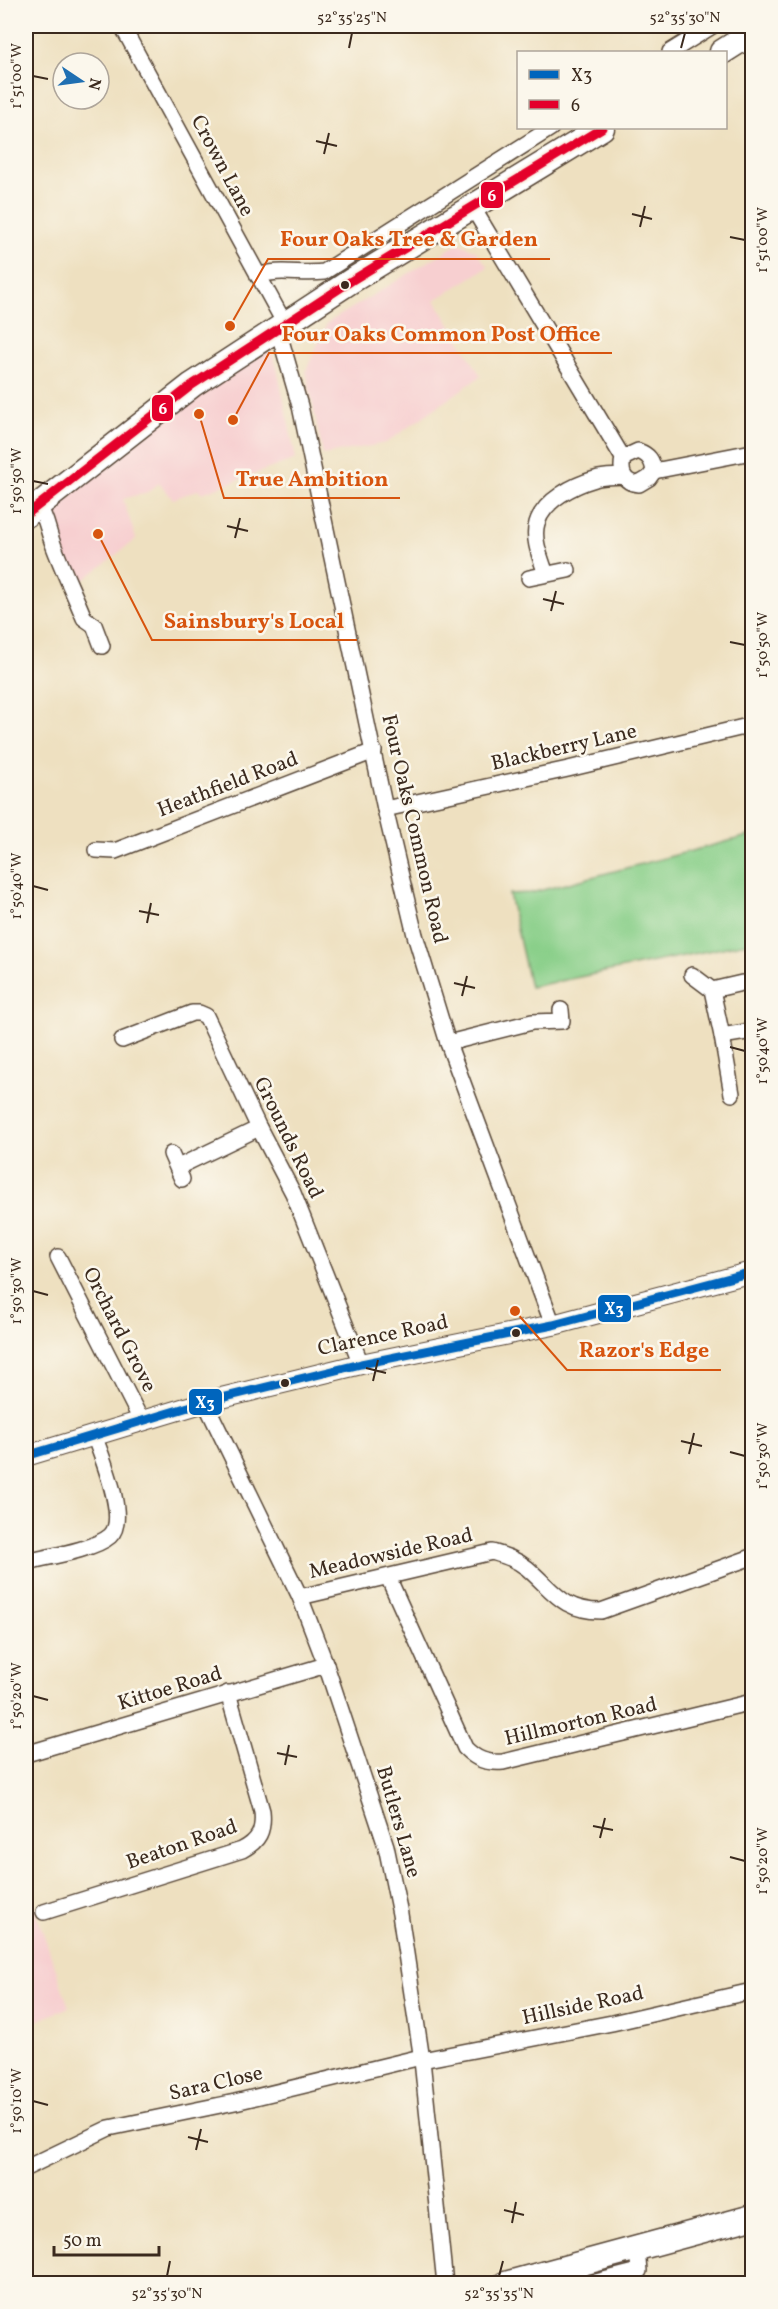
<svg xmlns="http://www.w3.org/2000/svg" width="778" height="2309" font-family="Vollkorn,serif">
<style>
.built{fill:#f7cfd0}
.green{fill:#89cf89;stroke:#627c54;stroke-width:1.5}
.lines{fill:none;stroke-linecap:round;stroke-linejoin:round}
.minor-casing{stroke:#564536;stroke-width:18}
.tertiary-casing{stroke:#564536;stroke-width:22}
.primary-casing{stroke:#564536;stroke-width:27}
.minor{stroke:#fff;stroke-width:15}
.tertiary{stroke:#fff;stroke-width:20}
.primary{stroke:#fff;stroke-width:24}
.bus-1-casing{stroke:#fbf7ec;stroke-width:14}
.bus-2-casing{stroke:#fbf7ec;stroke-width:14}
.bus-1{stroke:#0065bd;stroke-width:9}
.bus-2{stroke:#e4002b;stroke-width:9}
.ticks{fill:none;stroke:#3b2a1e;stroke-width:2}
.bus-dot{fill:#3b2a1e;stroke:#fbf7ec;stroke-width:2}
.labels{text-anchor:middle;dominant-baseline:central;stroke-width:5;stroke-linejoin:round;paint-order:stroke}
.street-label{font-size:21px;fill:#3b2a1e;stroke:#fbf7ec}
.leader{fill:none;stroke:#d7540e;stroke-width:2}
.callout-dot{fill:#d7540e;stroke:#fbf7ec;stroke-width:2}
.callout-label{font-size:22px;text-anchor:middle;font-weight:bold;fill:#d7540e;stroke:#fbf7ec;stroke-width:5;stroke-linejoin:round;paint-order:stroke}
.line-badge{stroke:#fbf7ec;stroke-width:2}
.badge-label{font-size:16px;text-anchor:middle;font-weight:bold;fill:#fff}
.neatline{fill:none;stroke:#3b2a1e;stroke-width:2}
.ticks-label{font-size:15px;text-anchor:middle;fill:#3b2a1e}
</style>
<rect width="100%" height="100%" fill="#fbf7ec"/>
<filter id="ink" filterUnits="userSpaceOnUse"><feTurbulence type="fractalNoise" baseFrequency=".0167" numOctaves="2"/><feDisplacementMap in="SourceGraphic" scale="12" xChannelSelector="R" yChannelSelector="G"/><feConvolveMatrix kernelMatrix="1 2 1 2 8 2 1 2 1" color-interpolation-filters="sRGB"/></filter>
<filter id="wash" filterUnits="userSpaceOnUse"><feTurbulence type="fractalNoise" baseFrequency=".008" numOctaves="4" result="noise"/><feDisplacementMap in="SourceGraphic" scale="24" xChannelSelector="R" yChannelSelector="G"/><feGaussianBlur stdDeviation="1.35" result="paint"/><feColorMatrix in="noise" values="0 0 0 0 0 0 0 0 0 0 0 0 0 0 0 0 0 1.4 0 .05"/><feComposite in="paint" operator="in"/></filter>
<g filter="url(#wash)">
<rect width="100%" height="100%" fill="#eee0c0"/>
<g class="built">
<path d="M459 243 476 251 488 267 435 300 481 376 386 443 323 455 306 371 327 323Z"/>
<path d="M265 349 272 353 277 368 296 459 202 493 198 490 173 499 159 483 148 492 123 499 136 539 79 584 75 583 54 532 51 510 173 410Z"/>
<path d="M26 1884 69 2007 26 2026Z"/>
</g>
<path class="green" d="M752 835V942L530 987 509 894 531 893Z"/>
</g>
<g filter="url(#ink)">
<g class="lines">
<g class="minor-casing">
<g id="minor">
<path d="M122 26 286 326"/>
<path d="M670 52 712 26"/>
<path d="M473 208 623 458C620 472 623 483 639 484L649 478 654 471C652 460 649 455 638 451L623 458"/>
<path d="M258 276C278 268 301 275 324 272L551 128"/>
<path d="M278 330 300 406 385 809 415 935 448 1043 553 1325"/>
<path d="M654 471 752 452"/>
<path d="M38 505C47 518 47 529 53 544 62 569 74 593 84 618L94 625 102 646"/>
<path d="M546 574C541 559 532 539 537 523 544 500 574 485 595 479 604 476 615 477 624 476"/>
<path d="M529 578 568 570"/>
<path d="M385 809 568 769 752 725"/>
<path d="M96 850 115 851 374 751"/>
<path d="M692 975 712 990 722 1036 752 1031"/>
<path d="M712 990 742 983"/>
<path d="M722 1036 732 1094"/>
<path d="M122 1040 192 1013H199L206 1016 259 1128 293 1193 361 1364"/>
<path d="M448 1043 532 1022 562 1021 561 1010"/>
<path d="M171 1154 182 1179"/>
<path d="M178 1167 259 1128"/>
<path d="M58 1257 142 1422"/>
<path d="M205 1402 300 1597 326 1665 386 1846 400 1914 422 2060 445 2284"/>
<path d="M26 1562C46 1557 94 1550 110 1536 129 1519 101 1456 94 1435"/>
<path d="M388 1577 465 1748C477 1760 486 1763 503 1762L752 1702"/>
<path d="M300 1597 492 1552C505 1556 516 1559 527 1568 554 1591 562 1611 601 1611L752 1557"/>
<path d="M26 1754 326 1665"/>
<path d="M44 1912 242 1850C259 1841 264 1831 262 1811L228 1693"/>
<path d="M422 2060 612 2023 752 1991"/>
<path d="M26 2168 109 2128 235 2102 421 2057"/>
<path d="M588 2284 639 2271 637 2248"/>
</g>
</g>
<g class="tertiary-casing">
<path id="tertiary" d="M26 1456 205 1402 361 1364 553 1325 752 1272"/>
</g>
<g class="primary-casing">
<g id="primary">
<path d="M722 52 752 33"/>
<path d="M26 515 192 385 351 281 602 128"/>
<path d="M505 2284 752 2217"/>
</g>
</g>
<use href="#minor" class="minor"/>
<use href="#tertiary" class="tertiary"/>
<use href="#primary" class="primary"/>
<g class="bus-1-casing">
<path id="bus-1" d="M26 1456 205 1402 361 1364 553 1325 752 1272"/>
</g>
<g class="bus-2-casing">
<path id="bus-2" d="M26 515 192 385 351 281 602 128"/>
</g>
<use href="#bus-1" class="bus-1"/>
<use href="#bus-2" class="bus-2"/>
</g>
</g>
<path class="ticks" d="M349 48 352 33M681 48 685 33M33 76 48 79M316 141 337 146M324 154 329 133M632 214 652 219M640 227 645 206M730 237 745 240M33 481 48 484M227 526 248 531M235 538 240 518M543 599 564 604M551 611 556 591M730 642 745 645M33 886 48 890M139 911 159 915M147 923 151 903M454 983 475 988M462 996 467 976M730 1047 745 1051M33 1291 48 1295M366 1368 386 1373M373 1381 378 1360M681 1441 702 1446M730 1452 745 1456M689 1454 694 1433M33 1696 48 1700M277 1753 297 1757M285 1765 289 1745M593 1826 613 1830M600 1838 605 1818M730 1857 745 1861M33 2101 48 2105M188 2137 208 2142M196 2150 201 2129M504 2210 524 2215M512 2223 516 2202M167 2276 170 2261M499 2276 503 2261"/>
<g class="bus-dot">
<circle cx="345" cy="285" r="5"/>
<circle cx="516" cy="1333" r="5"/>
<circle cx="285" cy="1383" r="5"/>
</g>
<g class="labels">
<g class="street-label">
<text transform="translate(222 166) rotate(62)">Crown Lane</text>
<text transform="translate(564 748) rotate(-13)">Blackberry Lane</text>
<text transform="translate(228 785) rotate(-21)">Heathfield Road</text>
<text transform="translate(414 829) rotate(77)">Four Oaks Common Road</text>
<text transform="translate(288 1138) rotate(64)">Grounds Road</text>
<text transform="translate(119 1330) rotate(63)">Orchard Grove</text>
<text transform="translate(383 1336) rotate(-12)">Clarence Road</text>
<text transform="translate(391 1554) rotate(-13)">Meadowside Road</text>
<text transform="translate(170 1689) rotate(-17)">Kittoe Road</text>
<text transform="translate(581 1722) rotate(-13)">Hillmorton Road</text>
<text transform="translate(398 1822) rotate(74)">Butlers Lane</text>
<text transform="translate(182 1845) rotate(-19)">Beaton Road</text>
<text transform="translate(583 2006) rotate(-12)">Hillside Road</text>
<text transform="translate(216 2084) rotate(-13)">Sara Close</text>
</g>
</g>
<path class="leader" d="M230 326L268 259H550M233 420L269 353H612M199 414L224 498H400M98 534L152 640H357M515 1311L567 1370H721"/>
<g class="callout-dot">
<circle cx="230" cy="326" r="6"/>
<circle cx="233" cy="420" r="6"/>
<circle cx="199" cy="414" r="6"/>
<circle cx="98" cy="534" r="6"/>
<circle cx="515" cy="1311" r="6"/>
</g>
<g class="callout-label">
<text x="409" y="246">Four Oaks Tree &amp; Garden</text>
<text x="441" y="341">Four Oaks Common Post Office</text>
<text x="312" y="486">True Ambition</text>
<text x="254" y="628">Sainsbury's Local</text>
<text x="644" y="1357">Razor's Edge</text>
</g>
<g class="line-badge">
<rect x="480" y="181" width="24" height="28" rx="6" fill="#e4002b"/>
<rect x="151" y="394" width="23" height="28" rx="6" fill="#e4002b"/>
<rect x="597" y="1294" width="35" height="29" rx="6" fill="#0065bd"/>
<rect x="188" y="1388" width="35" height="28" rx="6" fill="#0065bd"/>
</g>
<g class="badge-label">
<text x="492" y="201">6</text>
<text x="163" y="414">6</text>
<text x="614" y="1314">X3</text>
<text x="205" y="1408">X3</text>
</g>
<rect width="778" height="2309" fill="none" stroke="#fbf7ec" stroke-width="66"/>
<rect x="517" y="51" width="210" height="78" fill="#fbf7ec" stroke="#aea59a" stroke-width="1.5"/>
<rect x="529" y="70" width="30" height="9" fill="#0065bd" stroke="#aea59a" stroke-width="1.5"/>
<text x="571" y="81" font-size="18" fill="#3b2a1e">X3</text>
<rect x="529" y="100" width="30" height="9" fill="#e4002b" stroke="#aea59a" stroke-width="1.5"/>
<text x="571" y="111" font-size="18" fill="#3b2a1e">6</text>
<g transform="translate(81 81) rotate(103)"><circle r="28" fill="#fbf7ec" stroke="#aea59a" stroke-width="1.5"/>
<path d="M0-4.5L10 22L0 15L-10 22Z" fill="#1f6fb2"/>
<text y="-9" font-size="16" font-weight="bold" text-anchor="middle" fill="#3b2a1e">N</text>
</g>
<path d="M54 2246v9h105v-9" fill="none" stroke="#3b2a1e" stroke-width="3"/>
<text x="63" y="2246" font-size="18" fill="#3b2a1e" stroke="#fbf7ec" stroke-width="4.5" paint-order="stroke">50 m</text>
<rect x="33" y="33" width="712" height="2243" class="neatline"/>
<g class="ticks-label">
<text x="352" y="22">52°35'25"N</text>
<text x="685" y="22">52°35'30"N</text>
<text transform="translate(16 76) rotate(-90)" y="5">1°51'00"W</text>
<text transform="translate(762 240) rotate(-90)" y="5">1°51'00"W</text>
<text transform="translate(16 481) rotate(-90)" y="5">1°50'50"W</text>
<text transform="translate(762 645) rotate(-90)" y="5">1°50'50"W</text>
<text transform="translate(16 886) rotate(-90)" y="5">1°50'40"W</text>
<text transform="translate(762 1051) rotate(-90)" y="5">1°50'40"W</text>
<text transform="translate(16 1291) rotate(-90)" y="5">1°50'30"W</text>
<text transform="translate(762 1456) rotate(-90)" y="5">1°50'30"W</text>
<text transform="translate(16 1696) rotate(-90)" y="5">1°50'20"W</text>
<text transform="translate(762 1861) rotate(-90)" y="5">1°50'20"W</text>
<text transform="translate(16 2101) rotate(-90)" y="5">1°50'10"W</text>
<text x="167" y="2298">52°35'30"N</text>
<text x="499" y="2298">52°35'35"N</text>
</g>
</svg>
